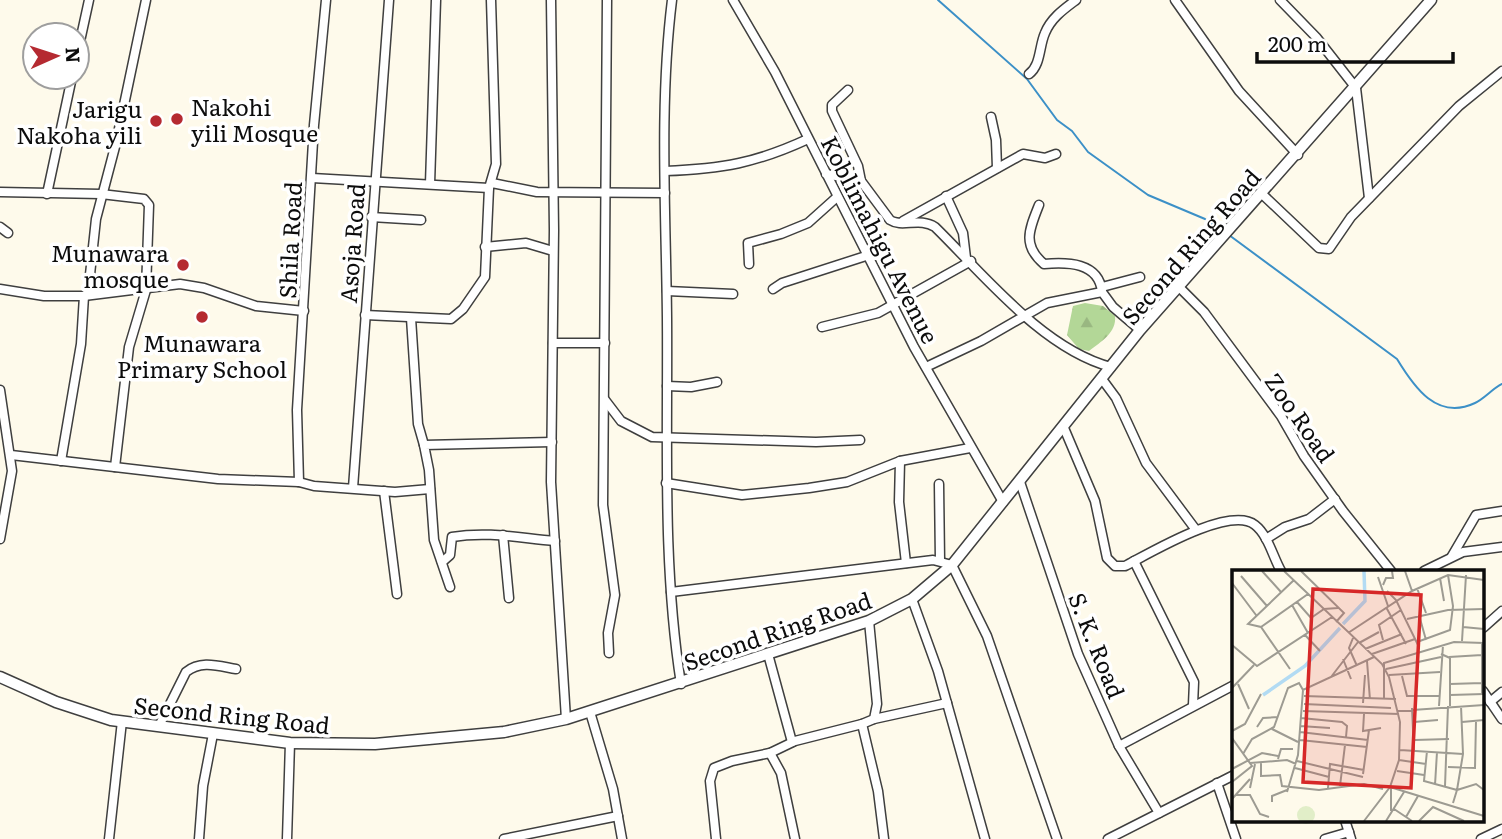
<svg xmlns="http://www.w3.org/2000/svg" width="1502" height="839" font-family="Literata,serif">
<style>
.forest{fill:url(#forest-firs)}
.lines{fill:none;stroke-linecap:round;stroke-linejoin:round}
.stream{stroke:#3c90c7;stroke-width:2}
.minor-casing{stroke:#3f3f3f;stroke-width:11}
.tertiary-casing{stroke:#3f3f3f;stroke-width:13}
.minor{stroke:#fff;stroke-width:8}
.tertiary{stroke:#fff;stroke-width:10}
.poi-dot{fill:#b52a31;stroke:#fff;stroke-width:2.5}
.labels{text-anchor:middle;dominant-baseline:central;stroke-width:7;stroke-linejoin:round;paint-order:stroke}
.poi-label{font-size:23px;fill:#0c0c0c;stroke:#fff;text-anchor:end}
.street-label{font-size:23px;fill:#0c0c0c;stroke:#fff}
.inset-river{fill:none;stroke:#b2dbf3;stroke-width:3.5}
.inset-road{fill:none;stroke:#9d9b92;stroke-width:2}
.view{fill:#d62828;fill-opacity:0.15;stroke:#d62828;stroke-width:3.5}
.inset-edge{fill:none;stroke:#0c0c0c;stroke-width:3.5}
</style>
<defs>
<pattern id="forest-firs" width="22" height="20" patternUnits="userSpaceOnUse" patternTransform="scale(1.75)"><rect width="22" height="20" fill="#b3d797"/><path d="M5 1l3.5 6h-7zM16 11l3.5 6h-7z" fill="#99b781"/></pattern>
</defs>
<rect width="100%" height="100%" fill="#fefaeb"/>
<path class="forest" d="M1085 303 1103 306 1115 316C1117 332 1101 342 1089 351L1079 349 1067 335 1073 306Z"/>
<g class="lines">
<g class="stream">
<path d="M938 0 1027 79 1057 120 1072 131 1088 152 1148 195 1205 219 1221 230"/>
<path d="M1229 235 1397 359C1414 387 1437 421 1475 403 1484 399 1492 389 1502 384"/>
</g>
<g class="minor-casing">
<g id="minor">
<path d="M551 0 554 230 551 482 566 719"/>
<path d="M607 0 603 505 615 595 608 633 609 653"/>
<path d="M672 0C659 105 666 213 667 318 668 441 662 563 681 684"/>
<path d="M733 0 775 72 914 347 1003 502"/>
<path d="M1175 0 1239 91 1298 155"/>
<path d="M1280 0 1316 37 1356 88 1369 198"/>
<path d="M77 55 89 0"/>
<path d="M1029 74C1041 65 1039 46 1045 33 1051 18 1064 9 1076 0"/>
<path d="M848 90 832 105V111L858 166 861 181 890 220C902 228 920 217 935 227 984 275 1043 349 1111 367"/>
<path d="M991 117 996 140 997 168"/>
<path d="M665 171C722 169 756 163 808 139"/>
<path d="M826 174 861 181"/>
<path d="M312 178 489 188"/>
<path d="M492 183 537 192 665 193"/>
<path d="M430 184 436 0"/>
<path d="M0 192 101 194 144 199 149 205 146 290 129 347 115 467"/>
<path d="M1261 193 1319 248 1329 249 1351 217 1459 106 1502 71"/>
<path d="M47 194 72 77"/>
<path d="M946 196 963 233 966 258"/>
<path d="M1039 205C1029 230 1022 245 1044 264 1067 262 1099 262 1102 292"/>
<path d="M371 217 421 220"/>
<path d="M903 221 1023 154 1045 158 1056 154"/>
<path d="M0 227 8 233"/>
<path d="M485 247 526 243 553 251"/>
<path d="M749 264 748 243 781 234 808 223 837 197"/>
<path d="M1178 286 1204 312 1281 416 1304 456 1343 511 1391 571"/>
<path d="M1102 287 1140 277"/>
<path d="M0 289 44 296H84L180 284 204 288 256 306 304 311"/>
<path d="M773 289 782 283 869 255"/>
<path d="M667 291 733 294"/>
<path d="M365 315 451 319 463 309 485 277 489 188 496 164 491 0"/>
<path d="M411 318 418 424 424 445"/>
<path d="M822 327 878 313 971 261"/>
<path d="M553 343H605"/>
<path d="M926 367 981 341 1047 303 1102 292 1113 307 1140 330"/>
<path d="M1102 379 1116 398 1146 463 1196 530"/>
<path d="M667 386 691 387 717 382"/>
<path d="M0 390 12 471 0 539"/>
<path d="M605 400 621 421 652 437 816 442 860 440"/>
<path d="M1064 428 1095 501 1107 558 1115 566H1125C1150 553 1230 505 1255 525 1268 535 1273 557 1281 571"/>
<path d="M11 455 218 479 299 482 314 486 395 492 430 489"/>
<path d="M61 461 81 344 84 296 88 293 96 219 116 143 146 0"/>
<path d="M900 461 899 502 906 563"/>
<path d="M299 482 297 410 314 125 326 0"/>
<path d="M1020 482 1078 654 1119 746 1159 813"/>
<path d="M666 483 742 495 809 488 847 482 900 461 970 448"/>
<path d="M939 484 940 561"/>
<path d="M353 488 389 0"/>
<path d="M384 491 397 594"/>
<path d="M503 535 509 598"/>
<path d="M1266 539 1285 527 1309 519 1335 499"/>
<path d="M1452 556 1476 515 1502 511"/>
<path d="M1134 561 1194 682 1193 705"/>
<path d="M442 562 450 555 452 537C488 531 519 538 555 541"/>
<path d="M1424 571 1463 552 1502 547"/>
<path d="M450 587 434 540 429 470 424 445 552 442"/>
<path d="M671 592 933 560 952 565 987 636 1057 839"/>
<path d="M912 599 938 671 985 839"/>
<path d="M869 621 877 704 874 719 862 724 878 791 884 839"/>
<path d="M1483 628 1502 611"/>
<path d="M768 654 792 742"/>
<path d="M1483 691 1502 719"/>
<path d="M1490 702 1502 692"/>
<path d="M590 712 613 789 622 839"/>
<path d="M874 719 947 703"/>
<path d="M159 726 186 672C201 660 218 666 236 669"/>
<path d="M1119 746 1234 685"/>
<path d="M770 753 781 773 795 839"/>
<path d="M1217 783 1236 839"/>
<path d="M1345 820 1351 839"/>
<path d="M109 839 122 721"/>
<path d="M199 839 203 786 213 734"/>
<path d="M287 839 290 743"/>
<path d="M504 839 618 816"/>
<path d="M716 839 710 781 714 768 732 761 770 753 795 741 862 724"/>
<path d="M1108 839 1234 775"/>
<path d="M1325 839 1349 832"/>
<path d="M1481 839 1502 829"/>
</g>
</g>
<g class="tertiary-casing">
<path id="tertiary" d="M0 677 56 702 111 720 290 743 375 744 504 732 566 719 869 621 912 599 952 565 1140 330 1431 0"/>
</g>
<use href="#minor" class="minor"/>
<use href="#tertiary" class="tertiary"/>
</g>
<g class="poi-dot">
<circle cx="177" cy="119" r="7"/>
<circle cx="156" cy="121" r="7"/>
<circle cx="183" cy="265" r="7"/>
<circle cx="202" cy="317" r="7"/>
</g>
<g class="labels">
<g class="poi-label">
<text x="191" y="106" text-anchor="start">Nakohi<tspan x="191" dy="26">yili Mosque</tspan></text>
<text x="142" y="108">Jarigu<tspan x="142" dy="26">Nakoha yili</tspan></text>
<text x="169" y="252">Munawara<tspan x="169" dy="26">mosque</tspan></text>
<text x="202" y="342" text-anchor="middle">Munawara<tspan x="202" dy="26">Primary School</tspan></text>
</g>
<g class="street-label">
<text transform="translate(881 239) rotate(63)">Koblimahigu Avenue</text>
<text transform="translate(289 240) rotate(-87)">Shila Road</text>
<text transform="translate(351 243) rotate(-86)">Asoja Road</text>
<text transform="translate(1190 246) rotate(-49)">Second Ring Road</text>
<text transform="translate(1301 417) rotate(55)">Zoo Road</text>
<text transform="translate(777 630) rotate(-19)">Second Ring Road</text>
<text transform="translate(1098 645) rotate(68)">S. K. Road</text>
<text transform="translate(232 714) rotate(6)">Second Ring Road</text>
</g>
</g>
<g transform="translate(1232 570)">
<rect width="252" height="252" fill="#fefaeb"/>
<path d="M65 245a9 9 0 1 1 18 0a9 9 0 1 1-18 0Z" fill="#e1eec8"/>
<path class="inset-river" d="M111 54 133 31 132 1M31 125 73 96 108 58"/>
<path class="inset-road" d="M30 1 49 22M52 1 150 94 157 107 168 152 167 190 158 217 132 251M69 1 112 43 104 52M173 1 180 21M9 6 35 36M146 7 156 36M208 8 212 31M0 13 24 45M151 15 154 8H161L160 1M185 18 194 43M155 21 164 30 186 75M65 32 79 48 92 39 106 38M60 35 76 63M154 37 174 74M187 45 194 70M175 49 216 40 252 39M29 57 76 24M231 57 252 59M116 63 180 21 216 5 252 10M73 65 88 81M121 68 117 78 125 96M151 70 147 55 169 40M230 71 234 5M185 72 218 60 221 36 216 5M127 73 147 62M250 73V124M0 75 25 96 100 47M133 79 170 64M140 84 183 69M209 84 218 88V136M217 87 250 85M111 89 119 109M135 91 138 130M58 99 29 57 16 54 62 10M154 99 209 87M157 105 208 102M170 106 175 126H207M99 107 126 72M6 114 17 139M218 114 250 113M0 118 22 95M218 125 252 124M72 126 164 129M152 130V93L222 72 252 73M131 133 133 105M72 134 159 138M207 136 211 75M180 138 182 181M71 141 167 144M166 141 252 135M132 144 131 161 149 158M69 148 110 152 115 156 114 167M182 152 206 150M230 152 252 150M68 156 98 158M25 157 31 148 46 147M40 159 66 172M0 161 13 154 29 124M68 162 136 170M0 168 20 196 0 212M68 170 135 177M183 170 217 169M168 180 231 184M195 181 192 211 225 220 221 233M11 184 20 169 42 157 56 118 67 113 71 120 142 87M46 189 49 179H61M167 190 194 194M65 191 131 207M18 193 55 190 64 194M29 193V206L48 205 50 216 87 220 132 214 151 219M216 197 243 198 244 151M63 198 97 207M0 199 30 183 46 186M165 201 192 205M131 204 137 160M203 215 205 182M108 216 113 175M213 216 216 136M158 217 252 246M159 217V241M18 218 23 194M96 218 98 194 132 200M225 220 231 184 229 136M225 220 244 214 252 220M55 222 66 185 71 120M3 225H18L28 244 37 247M0 229 18 209M40 232V226L55 220M162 239 180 251M174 247 186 226M154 251 172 222M187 251 201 237 232 251"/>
<path class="view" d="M81 19 189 25 179 218 71 212Z"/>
<rect width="252" height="252" class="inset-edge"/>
</g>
<g transform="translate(56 56) rotate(87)"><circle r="33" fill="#ffffff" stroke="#9e9e9e" stroke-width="2"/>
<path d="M0-5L12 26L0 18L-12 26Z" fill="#b52a31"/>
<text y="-10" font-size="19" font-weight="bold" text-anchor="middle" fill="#0c0c0c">N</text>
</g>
<path d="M1257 52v10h196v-10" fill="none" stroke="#0c0c0c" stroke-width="3.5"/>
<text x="1268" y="52" font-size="21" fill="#0c0c0c" stroke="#ffffff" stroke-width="5" paint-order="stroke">200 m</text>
</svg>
